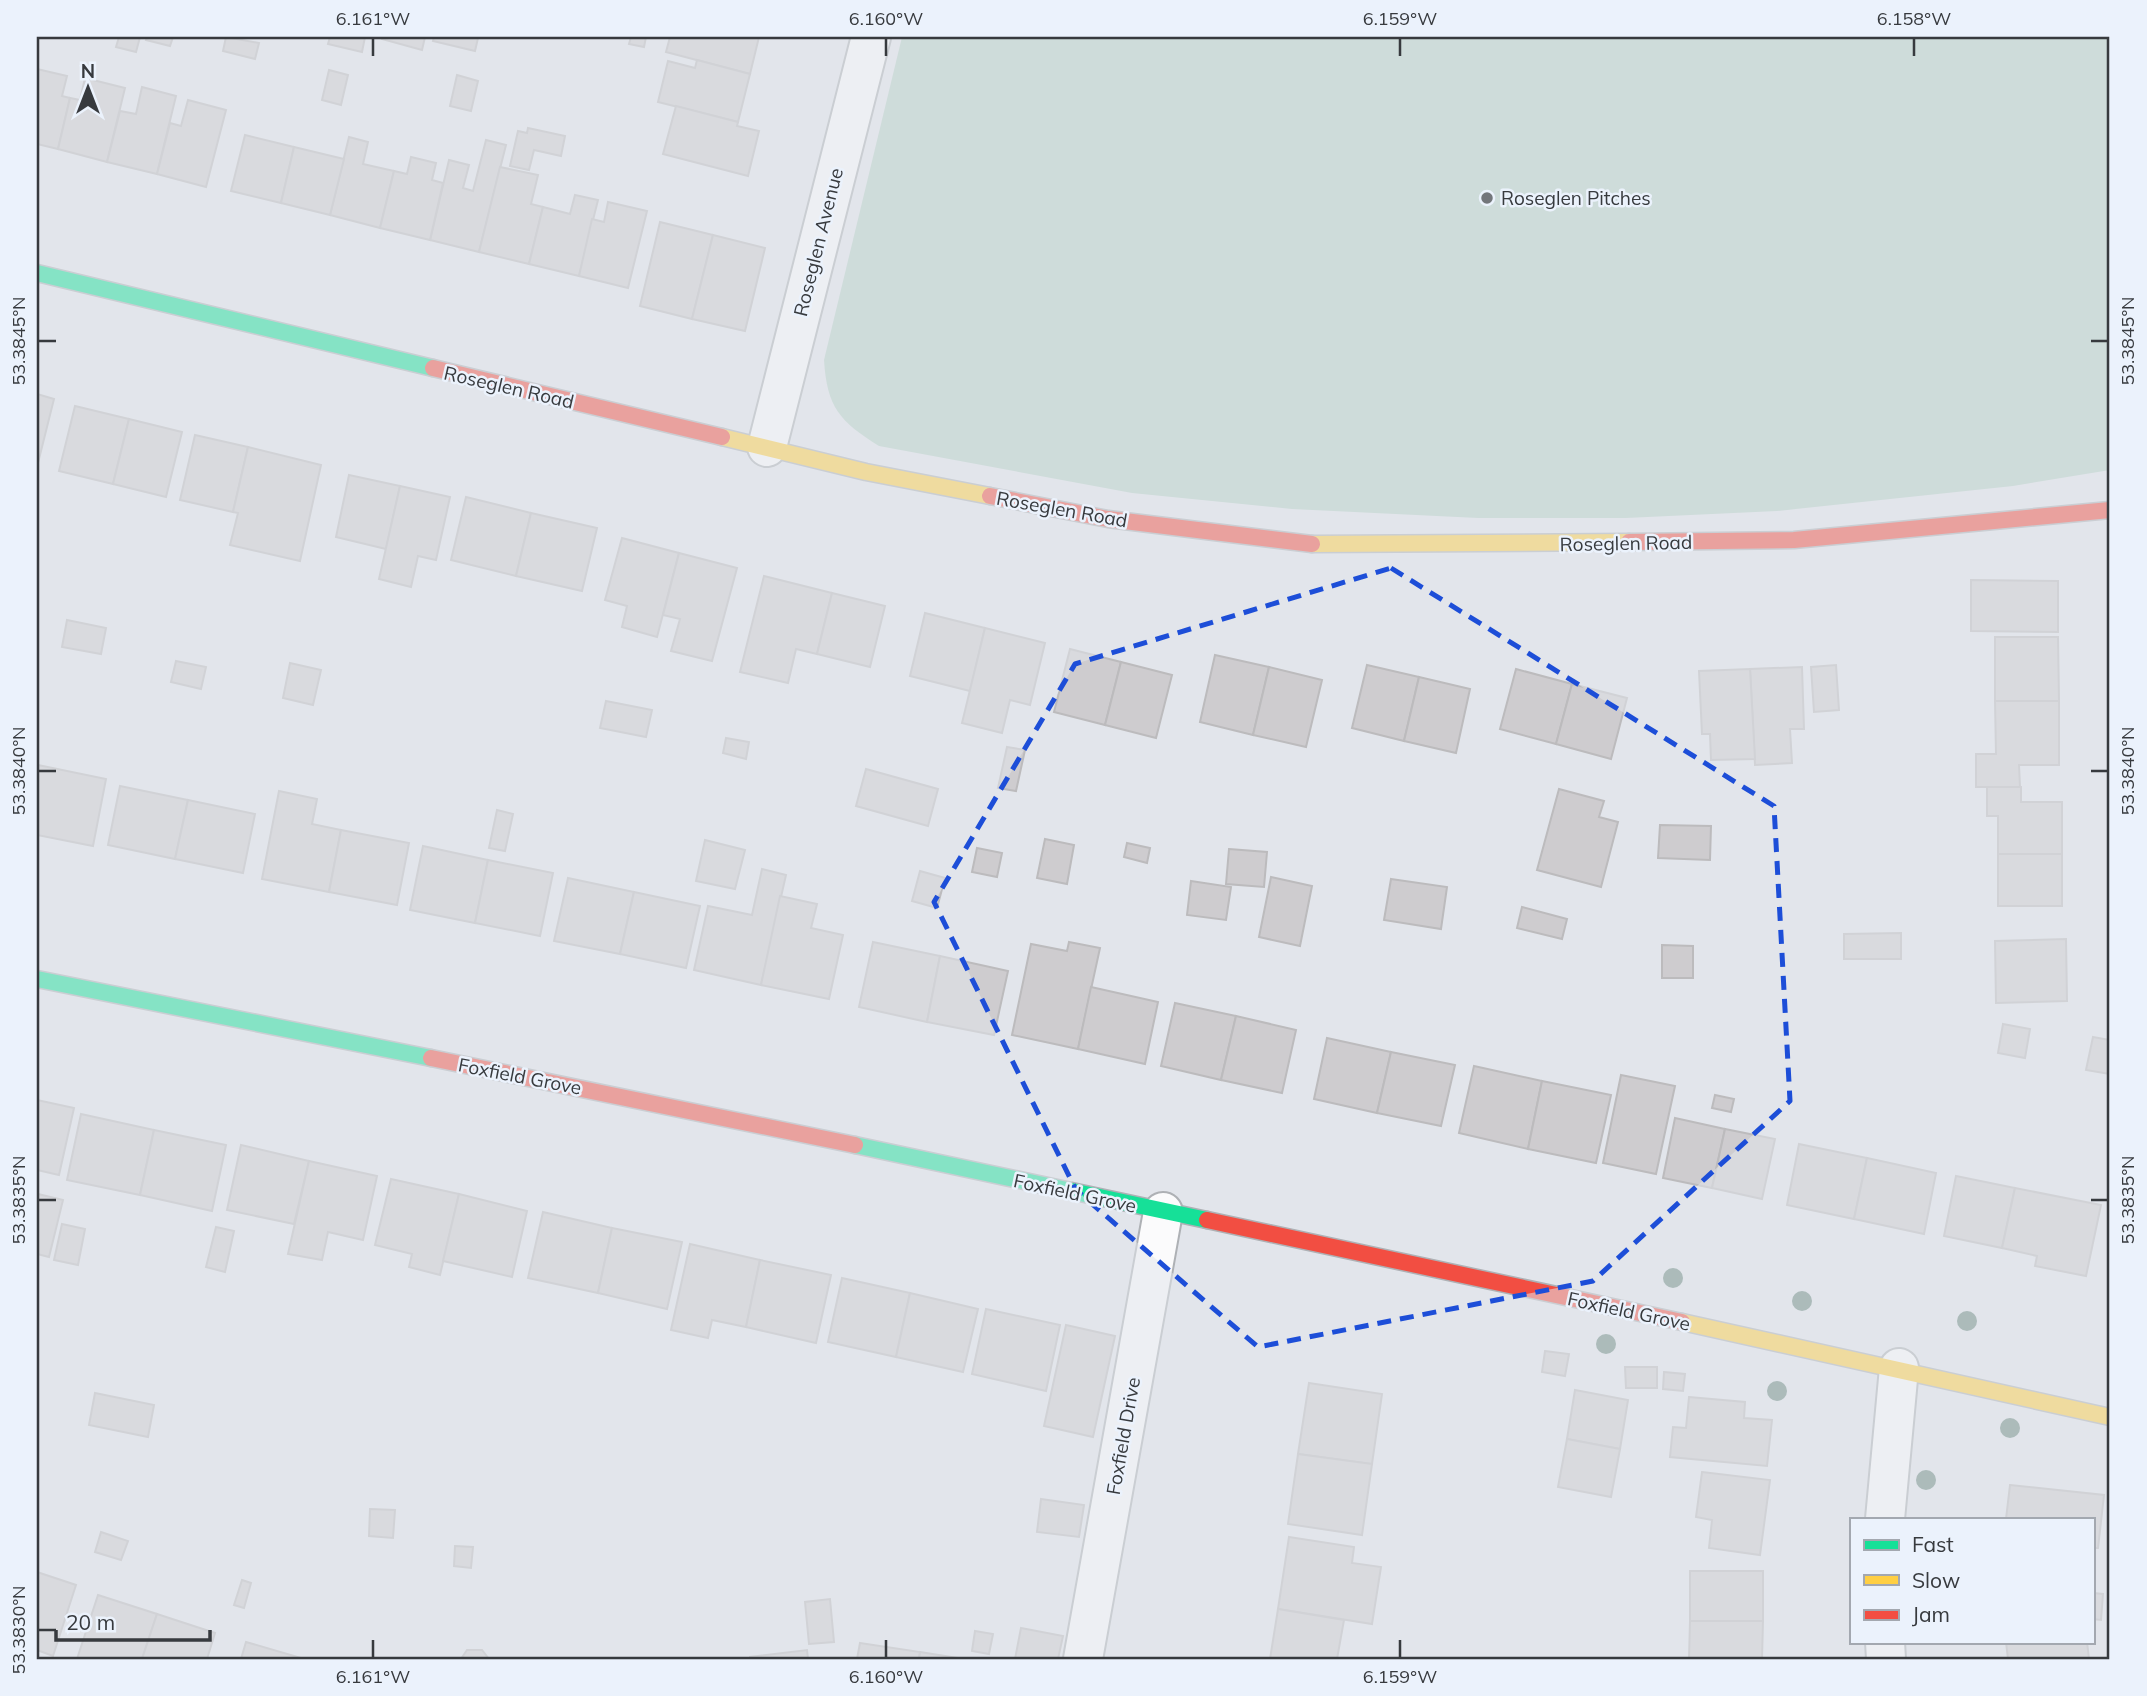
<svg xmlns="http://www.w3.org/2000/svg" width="2147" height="1696" font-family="Mulish,sans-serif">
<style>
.green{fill:#b7d0c6}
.building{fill:#cecccf;stroke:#bcbbbd;stroke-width:2}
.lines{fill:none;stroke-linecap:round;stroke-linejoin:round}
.street-casing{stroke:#aeb1b5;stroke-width:42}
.fast-casing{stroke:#aeb1b5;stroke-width:19}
.slow-casing{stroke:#aeb1b5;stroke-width:19}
.jam-casing{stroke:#aeb1b5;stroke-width:19}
.street{stroke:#fbfbfc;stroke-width:38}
.fast{stroke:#16e098;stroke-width:16}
.slow{stroke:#ffcf43;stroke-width:16}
.jam{stroke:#f24e42;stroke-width:16}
.tree{fill:#6a877f}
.marked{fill:none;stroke:#1d4ed8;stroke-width:5;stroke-dasharray:14 9;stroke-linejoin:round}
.ticks{fill:none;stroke:#373a3e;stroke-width:2.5}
.poi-dot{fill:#73767b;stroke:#ebf2fc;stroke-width:2.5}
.labels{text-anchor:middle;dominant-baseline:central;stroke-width:5;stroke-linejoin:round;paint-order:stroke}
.poi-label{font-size:19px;fill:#373a3e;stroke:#ebf2fc;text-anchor:start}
.street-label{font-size:19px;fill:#373a3e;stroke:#ebf2fc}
.neatline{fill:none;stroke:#373a3e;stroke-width:2.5}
.ticks-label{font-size:18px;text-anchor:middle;fill:#373a3e}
</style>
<rect width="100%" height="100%" fill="#e2e5eb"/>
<path class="green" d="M902 37H2110V470L2013 486 1777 511 1626 518H1478L1292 509 1132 493 879 446C839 421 827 407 824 360Z"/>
<g class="building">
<path d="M119 37H140L136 52 116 47Z"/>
<path d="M147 37H173L170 46 146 40Z"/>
<path d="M226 37 259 43 255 59 223 51Z"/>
<path d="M330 37H365L362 52 328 44Z"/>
<path d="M382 37H425L422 50 382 39Z"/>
<path d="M434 37H476L478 38 475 51 433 41Z"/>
<path d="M631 37H646L644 47 629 44Z"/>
<path d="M670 37H759L750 74 666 52Z"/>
<path d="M697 60 750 74 738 122 658 102 668 61 695 68Z"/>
<path d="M37 69 67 76 62 96 70 98 58 149 37 144Z"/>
<path d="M329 70 348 75 341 105 322 100Z"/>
<path d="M457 75 478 81 471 111 450 106Z"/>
<path d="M85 78 125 88 107 162 58 149 70 98 80 100Z"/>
<path d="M142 87 176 96 157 174 107 162 120 111 136 114Z"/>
<path d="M188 100 226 110 206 187 157 174 170 123 181 126Z"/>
<path d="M676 106 738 122 737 126 759 131 748 176 663 154Z"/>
<path d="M528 128 565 136 561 156 534 150 529 170 510 166 518 131 527 133Z"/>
<path d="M245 135 294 147 281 203 231 191Z"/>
<path d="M349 137 368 142 363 164 394 171 380 228 330 215Z"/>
<path d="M486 140 506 145 479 252 430 240 449 160 469 165 463 188 473 191Z"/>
<path d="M294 147 344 159 330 215 281 203Z"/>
<path d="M411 157 436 163 432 180 443 183 430 240 380 228 394 171 407 174Z"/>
<path d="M500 167 538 175 531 204 543 207 529 264 479 252Z"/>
<path d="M575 195 598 200 579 276 529 264 543 207 570 214Z"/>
<path d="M608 202 647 211 628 288 579 276 592 219 604 222Z"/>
<path d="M660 222 713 235 692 319 640 306Z"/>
<path d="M713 235 765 248 745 331 692 319Z"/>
<path d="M37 394 54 399 38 463H37Z"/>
<path d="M75 406 129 419 113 484 59 471Z"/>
<path d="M129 419 182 432 166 497 113 484Z"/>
<path d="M195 435 248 447 233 512 180 500Z"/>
<path d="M248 447 321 465 300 561 230 545 238 513 233 512Z"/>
<path d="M349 475 400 486 386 549 336 537Z"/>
<path d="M400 486 450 497 436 560 418 556 411 587 379 579Z"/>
<path d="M466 497 531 513 516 576 451 560Z"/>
<path d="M531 513 597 528 582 591 516 576Z"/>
<path d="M622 538 679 553 657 637 622 627 627 606 605 600Z"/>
<path d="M679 553 737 568 712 661 671 651 680 619 663 615Z"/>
<path d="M764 576 832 593 817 654 796 649 788 683 740 672Z"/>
<path d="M1971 580 2058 581V632L1971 631Z"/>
<path d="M832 593 885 606 870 667 817 654Z"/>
<path d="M925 613 985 628 970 691 910 676Z"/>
<path d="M67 620 106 628 101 654 62 647Z"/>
<path d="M985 628 1045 643 1030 705 1010 700 1002 733 962 723Z"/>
<path d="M1995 637H2058L2059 701H1995Z"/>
<path d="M1070 649 1121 662 1105 725 1054 712Z"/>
<path d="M1215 655 1269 667 1253 735 1200 722Z"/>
<path d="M176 661 206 667 201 689 171 682Z"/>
<path d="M1121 662 1172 675 1156 738 1105 725Z"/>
<path d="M290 663 321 670 313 705 283 698Z"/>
<path d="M1367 665 1419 677 1404 741 1352 728Z"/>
<path d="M1836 665 1839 710 1814 712 1811 667Z"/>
<path d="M1269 667 1322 680 1306 747 1253 735Z"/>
<path d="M1802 667 1804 729H1790L1792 763 1755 765 1750 669Z"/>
<path d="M1516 669 1572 684 1556 744 1500 729Z"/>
<path d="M1750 669 1755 759 1711 760 1710 734H1702L1699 671Z"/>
<path d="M1419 677 1470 689 1456 753 1404 741Z"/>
<path d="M1572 684 1627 698 1611 759 1556 744Z"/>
<path d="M606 701 652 710 646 737 600 728Z"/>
<path d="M1995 701H2059V765H2019L2020 787H1976V754H1996Z"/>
<path d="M726 738 749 742 746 759 723 753Z"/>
<path d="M1007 747 1025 750 1016 791 998 788Z"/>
<path d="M38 765 106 779 93 846 37 835Z"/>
<path d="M866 769 938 789 928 826 856 806Z"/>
<path d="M120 786 188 800 175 859 108 845Z"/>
<path d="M1987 787H2021V802H2062V854H1998V816H1987Z"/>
<path d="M1559 789 1604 801 1599 817 1618 822 1601 887 1537 870Z"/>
<path d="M279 791 317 799 312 824 341 830 329 892 262 879Z"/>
<path d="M188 800 255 814 243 873 175 859Z"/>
<path d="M497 810 513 814 505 851 489 848Z"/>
<path d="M1660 825 1711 826 1710 860 1658 858Z"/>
<path d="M341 830 409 843 397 905 329 892Z"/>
<path d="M1045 839 1074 845 1067 884 1037 878Z"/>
<path d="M705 840 745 850 735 889 696 881Z"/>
<path d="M1127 843 1150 848 1147 863 1124 857Z"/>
<path d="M423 846 488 860 475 923 410 910Z"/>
<path d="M977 848 1002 853 997 877 972 872Z"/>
<path d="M1229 849 1267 852 1264 887 1226 884Z"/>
<rect x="1998" y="854" width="64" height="52"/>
<path d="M488 860 553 873 540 936 475 923Z"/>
<path d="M762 869 786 875 761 985 694 970 708 906 752 915Z"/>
<path d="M920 871 945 878 937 908 912 901Z"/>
<path d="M1271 877 1312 886 1300 946 1259 937Z"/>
<path d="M568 878 634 892 620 954 554 941Z"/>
<path d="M1391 879 1447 887 1441 929 1384 920Z"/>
<path d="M1191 881 1231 887 1226 920 1187 915Z"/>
<path d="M634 892 700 906 686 968 620 954Z"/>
<path d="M780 896 817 904 811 928 843 935 829 999 761 985Z"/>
<path d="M1522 907 1567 919 1562 939 1517 928Z"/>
<path d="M1901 933V959H1844V934Z"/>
<path d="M2066 939 2067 1001 1996 1003 1995 941Z"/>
<path d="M873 942 940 956 927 1022 859 1007Z"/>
<path d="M1069 942 1100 948 1078 1049 1012 1035 1031 944 1067 951Z"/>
<path d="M1662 945 1693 946V978H1662Z"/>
<path d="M940 956 1008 971 994 1035 927 1022Z"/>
<path d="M1091 987 1158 1002 1145 1064 1078 1049Z"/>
<path d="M1175 1003 1236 1016 1221 1080 1161 1066Z"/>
<path d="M1236 1016 1296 1030 1282 1093 1221 1080Z"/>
<path d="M2003 1024 2030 1029 2025 1058 1998 1053Z"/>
<path d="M2093 1037 2110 1040V1074L2086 1070Z"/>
<path d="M1327 1038 1391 1052 1377 1113 1314 1099Z"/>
<path d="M1391 1052 1455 1065 1441 1126 1377 1113Z"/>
<path d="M1474 1066 1542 1081 1528 1149 1459 1133Z"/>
<path d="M1621 1075 1675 1086 1656 1174 1603 1163Z"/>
<path d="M1542 1081 1611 1095 1596 1163 1528 1149Z"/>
<path d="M1715 1095 1734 1099 1731 1112 1712 1108Z"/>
<path d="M37 1100 74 1108 59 1175 37 1170Z"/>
<path d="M81 1114 154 1130 140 1195 67 1180Z"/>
<path d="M1675 1118 1725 1129 1712 1188 1663 1178Z"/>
<path d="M1725 1129 1775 1139 1762 1199 1712 1188Z"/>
<path d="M154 1130 226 1145 212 1211 140 1195Z"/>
<path d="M1799 1144 1867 1158 1854 1219 1787 1205Z"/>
<path d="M241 1145 309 1161 294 1224 227 1210Z"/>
<path d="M1867 1158 1936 1173 1924 1234 1854 1219Z"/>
<path d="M309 1161 377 1176 363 1240 328 1232 322 1260 288 1254Z"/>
<path d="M1956 1176 2015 1188 2002 1248 1944 1236Z"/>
<path d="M391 1179 459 1194 440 1275 409 1267 412 1254 375 1245Z"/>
<path d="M2015 1188 2101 1205 2086 1276 2035 1266 2037 1256 2002 1248Z"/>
<path d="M38 1194 63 1200 49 1257 37 1254Z"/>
<path d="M459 1194 527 1211 512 1277 443 1261Z"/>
<path d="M543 1212 612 1228 598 1293 528 1278Z"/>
<path d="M62 1224 85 1229 78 1265 54 1260Z"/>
<path d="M216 1227 234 1231 225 1272 206 1267Z"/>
<path d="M612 1228 682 1242 667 1309 598 1293Z"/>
<path d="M690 1244 760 1260 746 1327 712 1320 708 1338 671 1330Z"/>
<path d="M760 1260 831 1275 816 1343 746 1327Z"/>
<path d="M842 1278 910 1293 896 1357 828 1342Z"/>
<path d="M910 1293 978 1309 963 1372 896 1357Z"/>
<path d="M986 1309 1060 1325 1046 1391 972 1374Z"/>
<path d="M1066 1325 1115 1336 1093 1437 1044 1426Z"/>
<path d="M1545 1351 1569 1354 1565 1376 1542 1372Z"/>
<path d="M1625 1367H1657V1388H1626Z"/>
<path d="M1664 1372 1685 1374 1683 1391 1663 1389Z"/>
<path d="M1309 1383 1382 1394 1372 1464 1298 1454Z"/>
<path d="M1575 1390 1628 1400 1620 1449 1567 1439Z"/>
<path d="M95 1393 154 1405 148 1437 89 1425Z"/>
<path d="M1689 1397 1745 1402 1744 1418 1772 1420 1767 1466 1670 1457 1673 1427 1686 1428Z"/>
<path d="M1567 1439 1620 1449 1611 1497 1558 1487Z"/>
<path d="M1298 1454 1372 1464 1362 1535 1288 1524Z"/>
<path d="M1702 1472 1770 1480 1760 1555 1709 1548 1712 1520 1696 1517Z"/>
<path d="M2010 1485 2104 1495 2098 1548H2093V1519H2006Z"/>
<path d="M1041 1499 1084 1505 1079 1537 1037 1532Z"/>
<path d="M370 1509 395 1510 393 1538 369 1536Z"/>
<path d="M101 1532 128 1541 121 1560 95 1552Z"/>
<path d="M1289 1537 1354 1547 1352 1563 1381 1567 1372 1624 1278 1609Z"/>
<path d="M455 1546 473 1547 471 1568 454 1566Z"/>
<rect x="1690" y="1571" width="73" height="50"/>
<path d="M37 1572 76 1585 53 1656 37 1650Z"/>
<path d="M242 1580 251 1583 244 1608 234 1605Z"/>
<path d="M2093 1593 2103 1594 2101 1620 2093 1619Z"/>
<path d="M98 1595 157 1614 142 1659H77Z"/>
<path d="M830 1599 834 1642 809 1644 805 1602Z"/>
<path d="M1278 1609 1344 1620 1337 1659H1270Z"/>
<path d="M157 1614 215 1633 207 1659H142Z"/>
<path d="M1690 1621H1763L1762 1659H1689Z"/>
<path d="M1021 1628 1063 1636 1058 1659H1015Z"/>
<path d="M975 1631 993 1634 989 1654 972 1651Z"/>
<path d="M246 1642 301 1658V1659H241Z"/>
<path d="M2006 1642H2087L2089 1659H2008Z"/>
<path d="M860 1643 920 1652 919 1659H857Z"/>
<path d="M467 1650H482L489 1659H461Z"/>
<path d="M807 1650 808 1659H750V1657Z"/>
<path d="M920 1652 964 1659H919Z"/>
</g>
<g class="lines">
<g class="street-casing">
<g id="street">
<path d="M767 447 871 37"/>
<path d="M1885 1519 1899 1368"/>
<path d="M1885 1642 1886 1659"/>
<path d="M1083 1659 1163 1212"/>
</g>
</g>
<g class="fast-casing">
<g id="fast">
<path d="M37 273 433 368"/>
<path d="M37 979 431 1058"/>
<path d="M855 1145 1207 1220"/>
</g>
</g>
<g class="slow-casing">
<g id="slow">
<path d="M722 437 866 472 990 496"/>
<path d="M1312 544 1629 542"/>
<path d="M1682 1322 2110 1417"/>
</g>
</g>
<g class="jam-casing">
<g id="jam">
<path d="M433 368 722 437"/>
<path d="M990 496 1108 519 1312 544"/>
<path d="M1629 542 1794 540 2110 510"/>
<path d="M431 1058 855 1145"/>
<path d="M1207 1220 1682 1322"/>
</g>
</g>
<use href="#street" class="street"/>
<use href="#fast" class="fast"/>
<use href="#slow" class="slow"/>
<use href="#jam" class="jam"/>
</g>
<g class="tree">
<circle cx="1673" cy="1278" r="10"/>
<circle cx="1802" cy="1301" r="10"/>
<circle cx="1967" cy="1321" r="10"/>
<circle cx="1606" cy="1344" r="10"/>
<circle cx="1777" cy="1391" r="10"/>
<circle cx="2010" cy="1428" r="10"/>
<circle cx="1926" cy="1480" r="10"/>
</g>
<path d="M0 0H2147V1696H0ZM1391 568 1774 806 1790 1101 1593 1281 1258 1347 1076 1190 934 902 1075 664Z" fill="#e2e5eb" fill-opacity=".55" fill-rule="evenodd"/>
<path class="marked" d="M1391 568 1774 806 1790 1101 1593 1281 1258 1347 1076 1190 934 902 1075 664Z"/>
<path class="ticks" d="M373 38V56M886 38V56M1400 38V56M1914 38V56M38 341H56M2091 341H2108M38 771H56M2091 771H2108M38 1200H56M2091 1200H2108M38 1630H56M373 1640V1658M886 1640V1658M1400 1640V1658"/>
<circle class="poi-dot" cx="1487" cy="198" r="7"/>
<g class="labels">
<g class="poi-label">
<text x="1501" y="198">Roseglen Pitches</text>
</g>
<g class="street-label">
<text transform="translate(818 242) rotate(-76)">Roseglen Avenue</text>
<text transform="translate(509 387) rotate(13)">Roseglen Road</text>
<text transform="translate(1062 509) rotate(10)">Roseglen Road</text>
<text transform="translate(1626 543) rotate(-1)">Roseglen Road</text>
<text transform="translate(520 1076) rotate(11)">Foxfield Grove</text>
<text transform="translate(1075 1193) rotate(12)">Foxfield Grove</text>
<text transform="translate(1629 1311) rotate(12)">Foxfield Grove</text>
<text transform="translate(1123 1436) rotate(-80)">Foxfield Drive</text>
</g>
</g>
<rect width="2147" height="1696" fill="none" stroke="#ebf2fc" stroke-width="77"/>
<rect x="1850" y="1518" width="245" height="126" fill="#ebf2fc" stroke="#a3a8b0" stroke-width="2"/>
<rect x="1864" y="1540" width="35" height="10" fill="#16e098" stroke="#a3a8b0" stroke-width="2"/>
<text x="1912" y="1552" font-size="21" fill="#373a3e">Fast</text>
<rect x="1864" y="1575" width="35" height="10" fill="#ffcf43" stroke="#a3a8b0" stroke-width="2"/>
<text x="1912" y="1588" font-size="21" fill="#373a3e">Slow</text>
<rect x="1864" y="1610" width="35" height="10" fill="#f24e42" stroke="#a3a8b0" stroke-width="2"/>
<text x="1912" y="1622" font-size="21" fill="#373a3e">Jam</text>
<g transform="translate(88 88)" stroke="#ebf2fc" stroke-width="5" paint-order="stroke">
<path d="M0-5L12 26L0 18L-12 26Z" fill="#373a3e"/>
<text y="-10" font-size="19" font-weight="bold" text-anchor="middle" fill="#373a3e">N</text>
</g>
<path d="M56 1630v10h154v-10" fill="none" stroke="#373a3e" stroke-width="3.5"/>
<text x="66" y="1630" font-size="21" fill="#373a3e" stroke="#ebf2fc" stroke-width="5" paint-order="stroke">20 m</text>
<rect x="38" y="38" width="2070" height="1620" class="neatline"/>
<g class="ticks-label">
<text x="373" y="25">6.161°W</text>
<text x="886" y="25">6.160°W</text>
<text x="1400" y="25">6.159°W</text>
<text x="1914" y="25">6.158°W</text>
<text transform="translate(19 341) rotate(-90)" y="6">53.3845°N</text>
<text transform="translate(2128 341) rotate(-90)" y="6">53.3845°N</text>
<text transform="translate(19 771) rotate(-90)" y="6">53.3840°N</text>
<text transform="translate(2128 771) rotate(-90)" y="6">53.3840°N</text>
<text transform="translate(19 1200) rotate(-90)" y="6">53.3835°N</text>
<text transform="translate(2128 1200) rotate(-90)" y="6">53.3835°N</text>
<text transform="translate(19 1630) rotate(-90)" y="6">53.3830°N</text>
<text x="373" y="1683">6.161°W</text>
<text x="886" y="1683">6.160°W</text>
<text x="1400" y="1683">6.159°W</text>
</g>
</svg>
